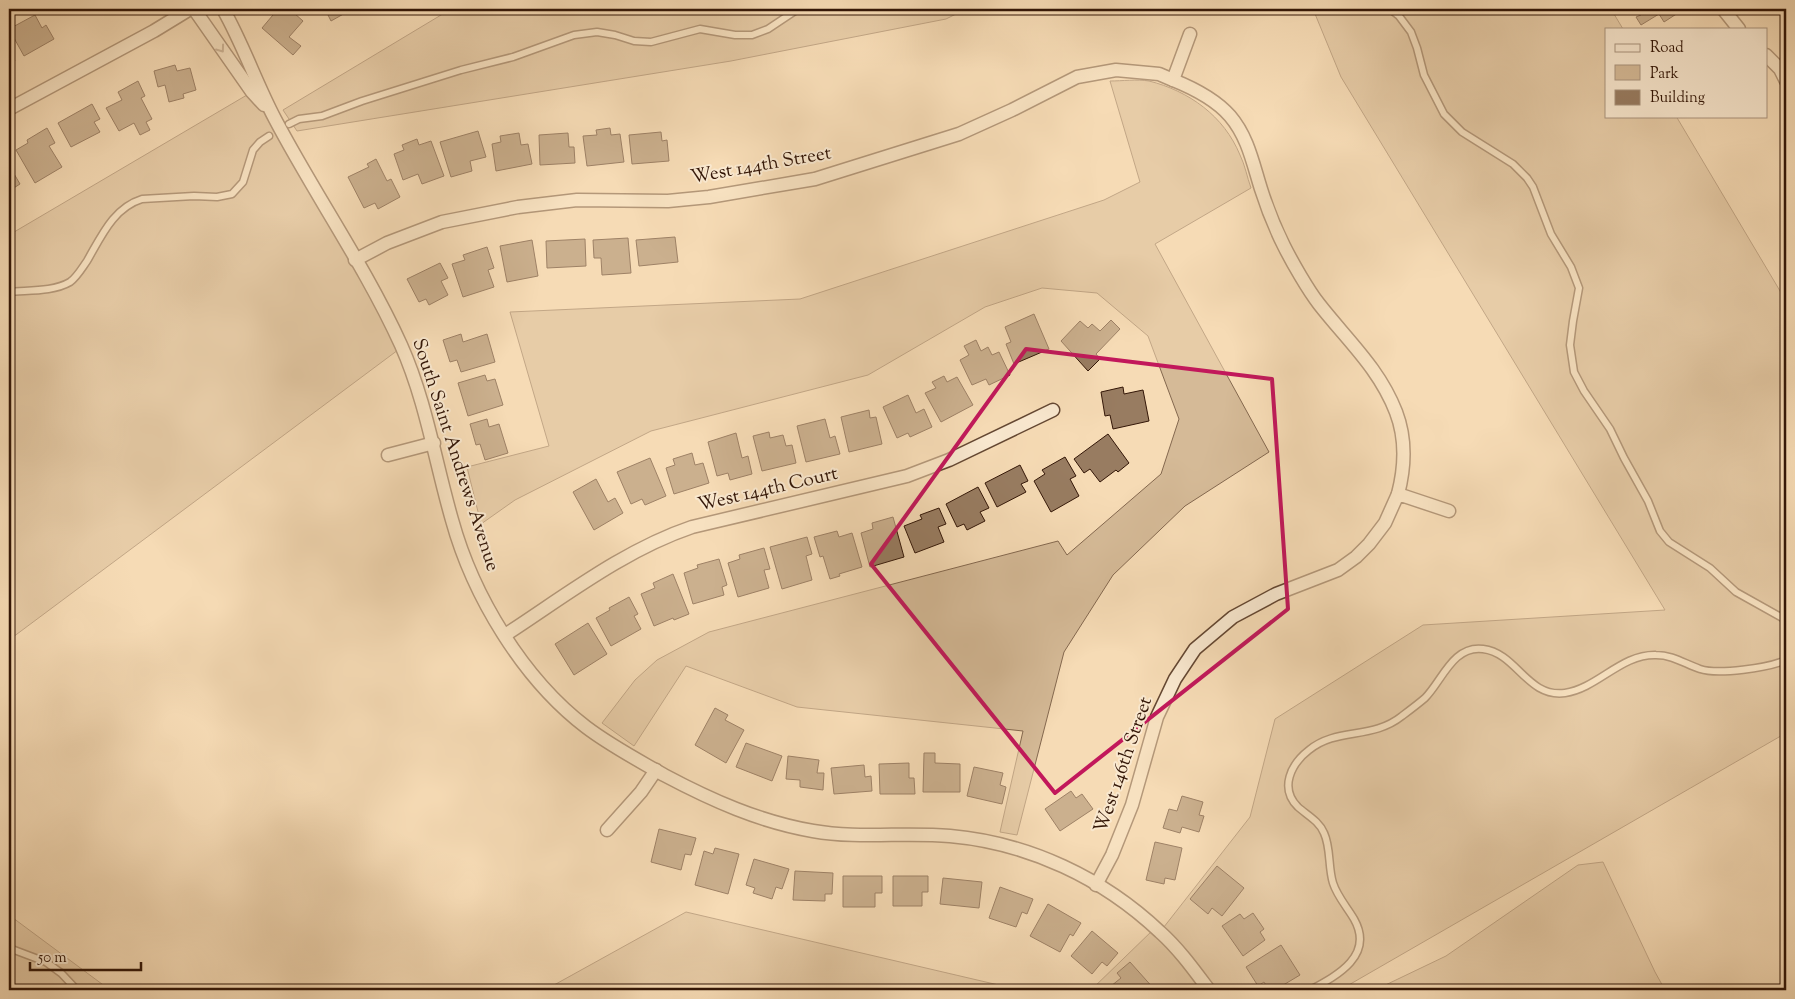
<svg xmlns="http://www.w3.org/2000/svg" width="1795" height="999" font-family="'Sorts Mill Goudy',serif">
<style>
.green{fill:#d5ba97;stroke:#84684f}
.building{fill:#987c61;stroke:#331607}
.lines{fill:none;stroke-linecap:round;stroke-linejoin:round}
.lane-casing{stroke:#644732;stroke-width:9}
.street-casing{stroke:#644732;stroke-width:15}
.lane{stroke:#f9e8cf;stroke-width:6}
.street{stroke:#f9e8cf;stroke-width:12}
.oneway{stroke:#a08a75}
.marked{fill:none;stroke:#c2185b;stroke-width:4;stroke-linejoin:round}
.labels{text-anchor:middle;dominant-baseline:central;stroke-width:4;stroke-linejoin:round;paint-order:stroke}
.street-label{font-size:19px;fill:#331607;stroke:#f9e8cf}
</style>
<rect width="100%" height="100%" fill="#f6dbb5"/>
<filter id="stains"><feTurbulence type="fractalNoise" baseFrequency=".004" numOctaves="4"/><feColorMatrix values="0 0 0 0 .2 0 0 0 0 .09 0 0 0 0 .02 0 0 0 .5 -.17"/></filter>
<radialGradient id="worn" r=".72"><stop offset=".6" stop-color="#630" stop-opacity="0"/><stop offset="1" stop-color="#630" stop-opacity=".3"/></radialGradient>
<g class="green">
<path d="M451 9H966L946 19 731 61 297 131 283 110Z"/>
<path d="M1313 9H1611L1623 29H1606V116H1676L1786 301V733L1340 990H1091L1155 928 1160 932 1250 817 1275 719 1423 625 1665 610 1341 77Z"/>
<path d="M1110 81C1122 81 1137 79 1149 81 1189 91 1224 116 1240 155 1245 165 1247 177 1251 188L1155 244 1269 452 1185 506 1113 575 1064 652 1017 835 1000 832 1023 731 797 707 686 666 634 746 602 723 635 680 657 660 709 632 1058 541 1067 555 1161 474 1179 419 1148 336 1097 293 1042 288 985 307 868 375 651 431 515 500 481 524 467 467 549 446 510 312 800 299 1104 200 1140 182Z"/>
<path d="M252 92 275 127 402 347 9 640V235Z"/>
<path d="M1603 862 1655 972 1665 990H1375L1446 956 1578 865Z"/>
<path d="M686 912 1020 990H545Z"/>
<path d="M9 915 110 990H9Z"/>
</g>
<g class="building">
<path d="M278 9H297L294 13 303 21 289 37 301 46 293 55 262 28Z"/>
<path d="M325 9H346L347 12 331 21Z"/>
<path d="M1638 9H1676L1678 13 1664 22 1659 14 1641 25 1636 17 1641 15Z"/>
<path d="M35 15 42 28 46 25 54 39 24 56 9 29Z"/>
<path d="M9 50 15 61 9 64Z"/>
<path d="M175 65 177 71 190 68 196 90 183 94 184 98 169 102 165 85 158 87 154 71Z"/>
<path d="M138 81 145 96 141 98 152 119 146 122 150 130 140 135 134 123 119 131 106 108 122 100 118 92Z"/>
<path d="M92 104 100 119 94 122 100 132 71 147 58 123Z"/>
<path d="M47 128 55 143 49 146 62 167 35 183 16 150 28 143 27 140Z"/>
<path d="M610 128 611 135 620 134 624 162 587 166 583 136 597 135 596 130Z"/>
<path d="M478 131 486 157 470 161 472 171 451 177 440 142Z"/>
<path d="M661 132 662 141 667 140 669 161 632 164 629 135Z"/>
<path d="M519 133 521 145 528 144 532 164 496 171 492 144 501 142 500 136Z"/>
<path d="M568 133 569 147H574L575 163 540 165 539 135Z"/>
<path d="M417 139 419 145 431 141 444 176 422 184 418 174 403 180 394 154 404 150 402 145Z"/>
<path d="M9 158 13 165 10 167 20 184 9 191Z"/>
<path d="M376 159 387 181 391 179 400 197 378 209 375 203 364 208 348 177 369 167 367 164Z"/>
<path d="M675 237 678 262 639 266 636 240Z"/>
<path d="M628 238 631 273 602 275 601 258H594L593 240Z"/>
<path d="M585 239 586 266 547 268 546 241Z"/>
<path d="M532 240 538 276 507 282 500 246Z"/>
<path d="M487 247 494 268 488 270 494 287 463 297 452 264 465 260 463 255Z"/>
<path d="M440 263 448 278 441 281 448 295 429 305 426 299 419 302 407 279Z"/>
<path d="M1034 314 1049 349 1014 364 1006 344 1011 342 1005 327Z"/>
<path d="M1111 320 1120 329 1096 354 1100 359 1088 371 1061 341 1080 321 1088 328 1092 324 1100 331Z"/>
<path d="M461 334 463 342 487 334 495 362 461 372 457 360 450 362 443 340Z"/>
<path d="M976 340 981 351 988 347 992 355 999 352 1010 375 989 385 986 379 972 385 960 360 969 355 964 346Z"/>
<path d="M485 375 487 381 495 379 503 405 468 416 458 383Z"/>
<path d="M944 376 947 382 957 377 973 405 941 422 925 393 936 388 932 382Z"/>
<path d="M1123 387 1124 394 1143 390 1149 421 1113 429 1110 415 1105 416 1101 392Z"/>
<path d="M908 395 916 413 924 409 932 427 910 437 908 433 897 438 883 407Z"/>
<path d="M869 410 870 418 876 417 882 444 849 452 841 417Z"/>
<path d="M487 419 489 427 499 424 508 453 485 460 480 444 476 445 470 424Z"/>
<path d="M825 419 830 438 835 436 840 454 806 462 797 426Z"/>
<path d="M769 432 770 438 783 435 786 446 792 445 796 463 762 471 753 436Z"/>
<path d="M736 433 742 458 748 456 752 474 730 480 728 473 717 476 708 442Z"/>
<path d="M1108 434 1129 463 1118 472 1116 470 1100 482 1090 469 1084 473 1074 459Z"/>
<path d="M692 453 695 465 703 463 709 483 674 494 666 468 675 465 673 459Z"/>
<path d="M1065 457 1076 476 1070 479 1079 496 1051 512 1034 481 1045 474 1042 470Z"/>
<path d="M650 458 666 496 645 505 642 499 631 504 617 472Z"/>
<path d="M1020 465 1028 481 1021 484 1026 492 997 507 985 483Z"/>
<path d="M596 479 608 502 615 498 623 513 594 530 573 492Z"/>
<path d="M978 487 989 508 980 512 985 521 967 530 964 524 957 527 946 504Z"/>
<path d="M939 508 946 524 938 527 944 542 915 553 904 526 922 519 920 515Z"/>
<path d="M893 517 904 557 870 567 861 533 873 529 872 523Z"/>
<path d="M837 531 839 537 852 533 862 567 839 574 840 576 830 579 823 556 820 557 814 537Z"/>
<path d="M807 537 812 554 806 556 812 580 782 589 770 547Z"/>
<path d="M764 548 770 569 764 570 769 588 738 597 728 563 740 559 739 555Z"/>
<path d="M719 559 727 585 722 587 724 595 693 604 684 573 698 568 697 565Z"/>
<path d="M673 574 689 614 674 620 673 618 654 626 641 594 655 588 653 583Z"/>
<path d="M629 597 638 614 634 616 641 629 611 646 596 618 610 610 609 608Z"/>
<path d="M588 623 607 654 574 675 555 644Z"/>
<path d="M715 708 728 715 725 720 744 730 726 763 695 745Z"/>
<path d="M746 743 782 756 772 781 736 767Z"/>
<path d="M924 753H935V763L960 764V792H923Z"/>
<path d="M788 756 819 760 817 773H824L823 790 800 787V780L786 779Z"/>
<path d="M909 763V778H914L915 794H880L879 764Z"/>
<path d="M864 765 865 777 871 776 872 791 834 794 831 768Z"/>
<path d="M974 767 1003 773 1000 785 1006 787 1002 804 967 796Z"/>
<path d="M1071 791 1076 798 1082 794 1093 809 1060 831 1045 809Z"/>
<path d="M1182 796 1203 802 1199 815 1204 816 1199 832 1182 827 1180 833 1163 828 1169 809 1177 811Z"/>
<path d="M659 829 696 838 691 855 685 854 681 870 651 862Z"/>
<path d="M1155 842 1182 848 1175 880 1165 878 1164 884 1146 880Z"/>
<path d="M715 848 739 854 728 894 695 885 704 851 713 854Z"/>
<path d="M754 859 789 869 782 889 776 887 772 899 753 893 755 888 746 885Z"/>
<path d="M1217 866 1244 888 1222 916 1212 908 1208 914 1190 899Z"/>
<path d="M795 871 833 873 832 894H825V901L793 900Z"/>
<path d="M843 876H882V893H875V907H843Z"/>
<path d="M893 876H928V892H922V906H893Z"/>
<path d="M943 878 982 882 979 908 940 904Z"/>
<path d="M1000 887 1033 899 1027 914 1022 912 1016 927 989 918Z"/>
<path d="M1048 904 1081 923 1073 936 1070 934 1060 952 1030 936Z"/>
<path d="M1253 913 1264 929 1260 932 1265 940 1243 956 1222 926 1240 914 1244 919Z"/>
<path d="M1092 931 1118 953 1107 966 1102 962 1092 974 1071 956Z"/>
<path d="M1281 945 1300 975 1275 990H1269L1264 982 1258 986 1246 967Z"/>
<path d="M1130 962 1155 990H1106L1121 978 1117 973Z"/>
</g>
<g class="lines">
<g class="lane-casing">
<g id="lane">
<path d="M1390 9 1399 16 1411 32 1417 48 1424 75 1444 114 1462 132 1513 164 1527 178 1533 187 1551 234 1571 267 1579 288 1573 321 1570 345 1574 372 1584 391 1610 429 1624 458 1648 501 1660 531 1669 542 1710 568 1736 592 1786 620"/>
<path d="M289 124 299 119 322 116 362 101 461 70 513 57 574 35 597 32 615 35 634 41 651 42 700 29 735 35H752L768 29 798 9"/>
<path d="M9 292C27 290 53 292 70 282 77 277 82 268 87 261 101 237 113 208 142 199L194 196 217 197 232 194 243 182 253 150 260 142 269 136"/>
<path d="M9 948 46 962 61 973 77 990"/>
<path d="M1310 990C1336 976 1375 956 1354 919 1347 907 1337 896 1333 883 1328 867 1331 848 1324 833 1319 821 1307 815 1298 807 1279 788 1291 764 1309 750 1337 727 1372 740 1402 716 1410 710 1418 704 1425 698 1442 681 1453 645 1483 649 1517 653 1527 698 1565 693 1598 688 1621 654 1656 655 1673 655 1685 664 1700 669 1718 675 1768 668 1786 660"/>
</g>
</g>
<g class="street-casing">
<g id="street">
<path d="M194 9 252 92 264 105"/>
<path d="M223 9C243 44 256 83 275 119 315 195 365 266 401 345 426 401 435 461 452 520 473 596 523 679 586 727 611 746 638 760 664 775 711 800 760 822 813 831 858 839 904 832 950 836 1029 843 1103 878 1160 932 1179 949 1194 970 1209 990"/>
<path d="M1723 9 1739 29"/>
<path d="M1766 55 1780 69 1786 81"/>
<path d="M1173 80C1193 88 1216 100 1230 116 1248 137 1253 164 1261 189 1267 208 1275 228 1284 246 1292 262 1308 290 1319 304 1347 340 1379 368 1396 412 1406 438 1405 467 1398 494"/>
<path d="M9 109 154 31 190 9"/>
<path d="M355 260 387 243 442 222 518 207 577 200 668 201 709 197 815 179 959 134 1012 110 1077 77 1116 70 1159 74 1173 80 1190 34"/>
<path d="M388 455 434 443"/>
<path d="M505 635C565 596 624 550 692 527L907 476 949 460 1053 410"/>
<path d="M607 830 641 792 656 770"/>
<path d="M1096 885 1112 855 1132 805 1157 717 1175 679 1195 649 1233 617 1276 594 1338 570 1356 557 1369 544 1385 523 1398 494 1449 511"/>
</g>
</g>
<use href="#lane" class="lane"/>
<use href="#street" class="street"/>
</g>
<defs><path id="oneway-chevron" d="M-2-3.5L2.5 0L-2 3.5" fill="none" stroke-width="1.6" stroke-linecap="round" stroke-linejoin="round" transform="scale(1.25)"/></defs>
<use class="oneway" href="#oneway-chevron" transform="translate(221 49) rotate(54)"/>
<path d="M0 0H1795V999H0ZM1026 349 1272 379 1288 609 1055 793 871 564Z" fill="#f6dbb5" fill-opacity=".55" fill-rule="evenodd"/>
<path class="marked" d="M1026 349 1272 379 1288 609 1055 793 871 564Z"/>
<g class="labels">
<g class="street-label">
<text transform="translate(761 166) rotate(-10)">West 144th Street</text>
<text transform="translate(455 455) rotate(72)">South Saint Andrews Avenue</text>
<text transform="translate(768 490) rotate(-13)">West 144th Court</text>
<text transform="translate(1124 765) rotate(-71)">West 146th Street</text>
</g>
</g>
<rect width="1795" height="999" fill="none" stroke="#f6dbb5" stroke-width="30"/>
<rect x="10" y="10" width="1775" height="979" fill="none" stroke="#331607" stroke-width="2.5"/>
<rect x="15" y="15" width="1765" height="969" fill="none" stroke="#331607"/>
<rect x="1605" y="28" width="162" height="90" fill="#f9e8cf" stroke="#aa947f"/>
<rect x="1615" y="44" width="25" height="8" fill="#f9e8cf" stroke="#aa947f"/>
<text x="1650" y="52" font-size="15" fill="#331607">Road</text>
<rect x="1615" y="65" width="25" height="15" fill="#d5ba97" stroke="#aa947f"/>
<text x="1650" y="78" font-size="15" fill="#331607">Park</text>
<rect x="1615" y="90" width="25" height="15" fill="#987c61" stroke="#aa947f"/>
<text x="1650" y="102" font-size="15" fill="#331607">Building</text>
<path d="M30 962v8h111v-8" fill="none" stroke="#331607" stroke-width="2.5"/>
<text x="38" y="962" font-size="15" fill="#331607" stroke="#f9e8cf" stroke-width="4" paint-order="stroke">50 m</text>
<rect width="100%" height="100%" filter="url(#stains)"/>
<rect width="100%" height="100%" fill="url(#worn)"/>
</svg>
